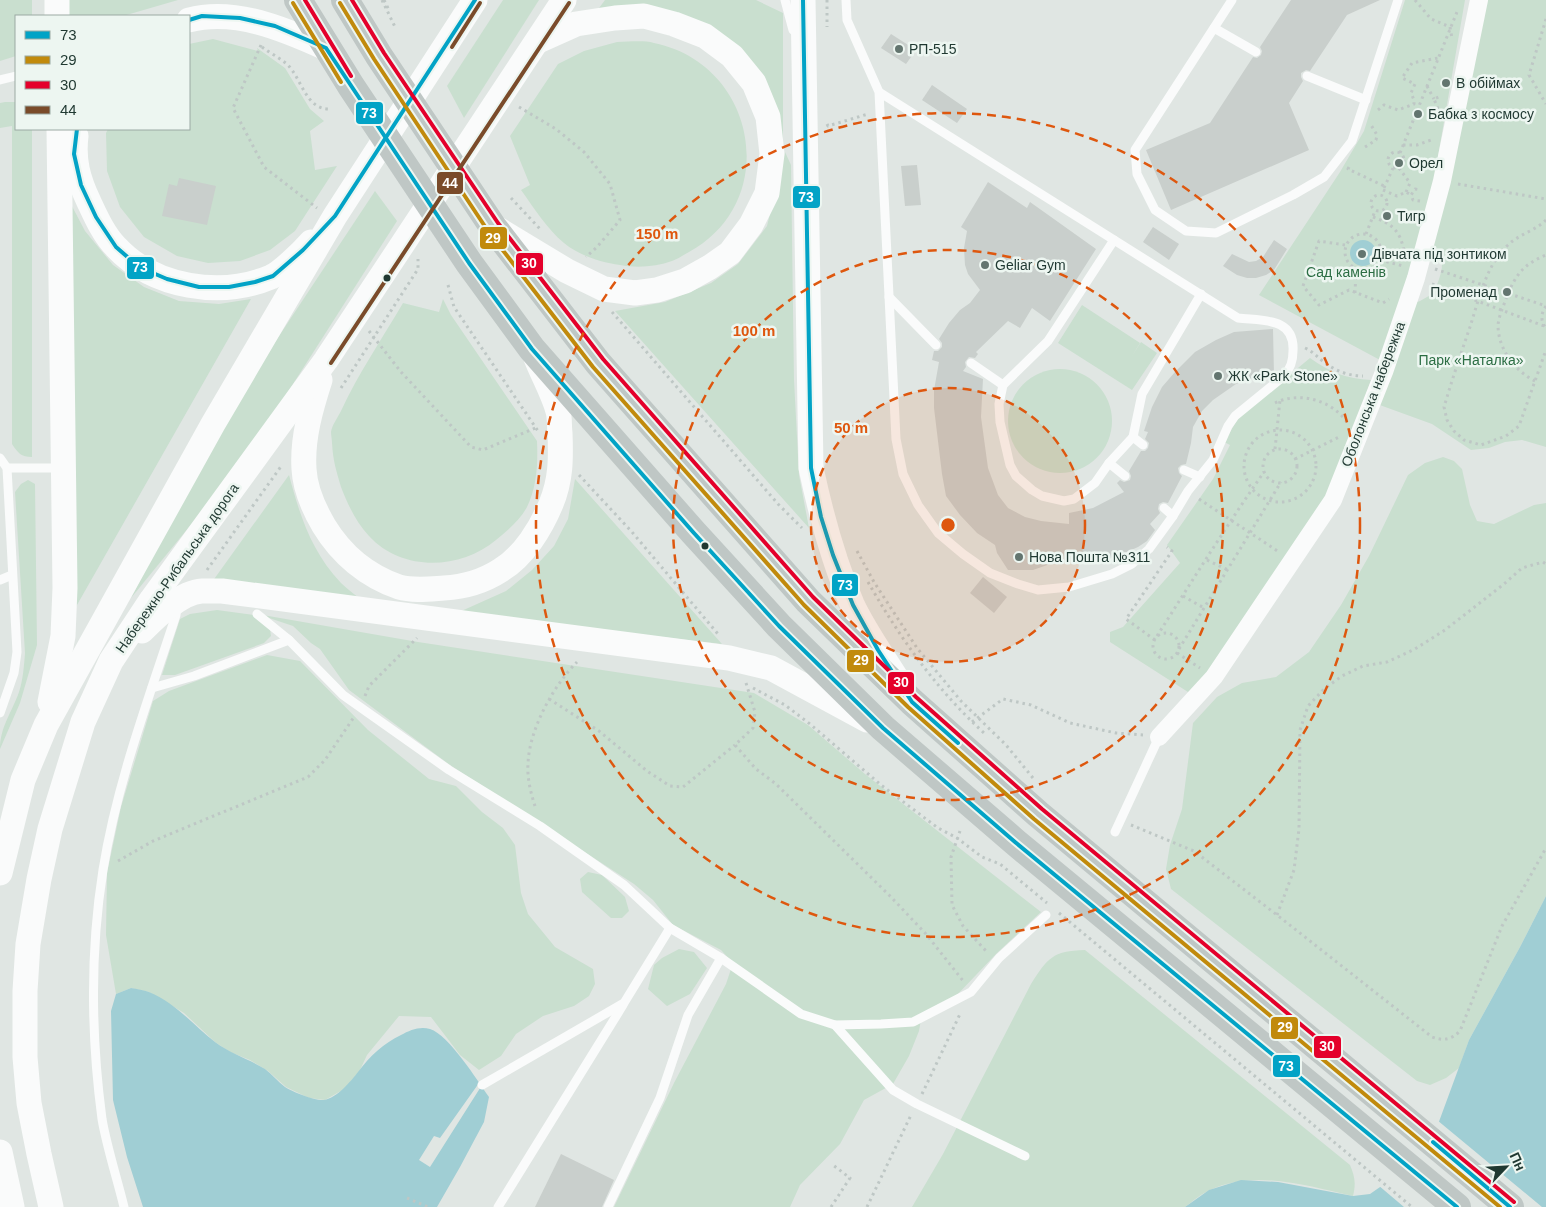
<svg xmlns="http://www.w3.org/2000/svg" width="1546" height="1207" font-family="Arial,sans-serif">
<style>
.green{fill:#c9dfcf}
.water{fill:#a0ced4}
.pier{fill:#e0e6e3}
.building{fill:#c9cfcc}
.lines{fill:none;stroke-linecap:round;stroke-linejoin:round}
.path{stroke:#bec7c5;stroke-width:3;stroke-dasharray:2.5 4;stroke-linecap:butt}
.lane{stroke:#fafbfb;stroke-width:9}
.street{stroke:#fafbfb;stroke-width:18}
.secondary{stroke:#fafbfb;stroke-width:25}
.primary{stroke:#bfc7c5;stroke-width:28}
.bus-1-casing{stroke:#edf6f1;stroke-width:8}
.bus-2-casing{stroke:#edf6f1;stroke-width:8}
.bus-3-casing{stroke:#edf6f1;stroke-width:8}
.bus-4-casing{stroke:#edf6f1;stroke-width:8}
.bus-1{stroke:#02a3c6;stroke-width:4}
.bus-2{stroke:#c18a0c;stroke-width:4}
.bus-3{stroke:#e4002b;stroke-width:4}
.bus-4{stroke:#7a4b2a;stroke-width:4}
.ring{fill:none;stroke:#de570e;stroke-width:2.5;stroke-dasharray:9 6}
.poi-dot{fill:#63756f;stroke:#edf6f1;stroke-width:2}
.bus-dot{fill:#1f3831;stroke:#edf6f1;stroke-width:2}
.labels{text-anchor:middle;dominant-baseline:central;stroke-width:5;stroke-linejoin:round;paint-order:stroke}
.poi-label{font-size:14px;fill:#1f3831;stroke:#edf6f1;text-anchor:start}
.park-label{font-size:14px;fill:#2b6d43;stroke:#edf6f1}
.street-label{font-size:14px;fill:#1f3831;stroke:#edf6f1}
.centre{fill:#de570e;stroke:#edf6f1;stroke-width:2.5}
.ring-label{font-size:15px;text-anchor:middle;font-weight:bold;fill:#de570e;stroke:#edf6f1;stroke-width:5;stroke-linejoin:round;paint-order:stroke}
.line-badge{stroke:#edf6f1;stroke-width:2}
.badge-label{font-size:14px;text-anchor:middle;font-weight:bold;fill:#fff}
</style>
<rect width="100%" height="100%" fill="#e0e6e3"/>
<g class="green">
<path d="M0 0H32V16H16V56L0 61Z"/>
<path d="M68 0H178L123 16H68Z"/>
<path d="M503 0H539L464 118 447 86Z"/>
<path d="M605 0H756L783 13V140L750 61 596 12Z"/>
<path d="M1405 0H1465L1431 197 1411 268 1380 360 1259 295 1340 172 1364 131Z"/>
<path d="M1487 0H1546V447L1522 440 1505 442 1489 448 1471 450 1432 424 1377 404 1411 304 1420 301 1434 293C1442 270 1448 263 1431 242Z"/>
<path d="M213 39 258 51 257 48 285 68 310 109 324 121 310 131 315 170 337 166 295 231 270 250 240 261 208 263 177 256 144 237 120 207 107 171 106 133 108 129H189V44Z"/>
<path d="M617 42C629 42 643 40 654 43 757 64 782 201 689 252 683 255 678 259 672 261 656 267 636 268 620 265 600 262 580 256 564 243 547 229 534 208 521 190L530 185 510 136 558 64 584 51Z"/>
<path d="M5 102H16V129H32V457C21 457 18 453 12 444V126L0 128V103Z"/>
<path d="M785 152 791 165 794 380 799 475 809 528 615 311 665 302 711 283 738 264 767 226Z"/>
<path d="M64 191 85 231 113 265 144 287 179 301 219 304 251 299 73 612Z"/>
<path d="M375 191 397 221 272 417 207 505 131 598 217 433 238 398Z"/>
<path d="M443 299 451 315 537 441C538 463 537 487 527 507 520 520 507 531 496 540 460 570 402 572 369 536 356 522 348 505 341 487 336 470 333 461 332 443 332 440 331 435 331 432 332 425 338 417 341 411 358 374 382 339 403 303L439 312Z"/>
<path d="M1082 305 1140 343 1132 356 1141 342 1157 353 1132 390 1058 343Z"/>
<path d="M1310 358C1330 372 1346 379 1371 380L1329 498 1209 679 1188 692 1110 642V632L1123 627 1180 563 1167 545 1213 479 1230 445 1224 442 1239 417Z"/>
<circle cx="1060" cy="421" r="52"/>
<path d="M1443 457 1454 461 1462 469 1470 505 1477 521 1494 524 1534 505 1546 503V896L1520 947 1469 1040 1459 1068 1446 1078 1430 1085 1417 1081 1171 889 1166 869 1170 845 1182 809 1193 723 1217 697 1242 683 1276 677 1309 652 1341 605 1369 556 1408 475 1425 463Z"/>
<path d="M289 475C300 516 311 551 341 583 348 590 357 596 365 603L212 582Z"/>
<path d="M575 479 722 644 457 613 506 591 532 570 554 546 568 519Z"/>
<path d="M28 480 35 484 37 645 20 703 0 749C0 727 12 712 19 692 23 680 24 666 25 653L15 492 21 484Z"/>
<path d="M217 610 254 615 270 629 271 636 264 643 175 675H162L180 619 190 614Z"/>
<path d="M257 614 418 642 754 693 808 725 865 774 1041 912 997 953 956 996 922 1014 919 1031 909 1056 893 1084 864 1100 840 1144 800 1185 790 1207H614L674 1083 726 984 733 963 721 950 673 925 653 900 634 884 450 765 349 690 320 649 311 643 293 626Z"/>
<path d="M267 655 300 661 368 730 429 779 456 786 482 812 503 828 515 845 521 893 528 914 555 947 593 969 595 984 589 996 574 1006 543 1016 516 1034 501 1056 479 1070 460 1055 431 1017 399 1016 367 1055 360 1070 346 1088 325 1100 309 1098 286 1087 268 1071 250 1060 230 1052 215 1042 184 1013 149 992 131 988 116 994 106 935 107 873 121 807 153 701 169 691Z"/>
<path d="M588 872 602 875 625 897 629 911 622 918H611L582 892 580 879Z"/>
<path d="M679 949 694 952 707 968 690 994 667 1006 648 989 654 965 662 958Z"/>
<path d="M1085 950 1350 1165C1355 1177 1356 1184 1353 1196 1307 1186 1255 1169 1210 1190 1201 1194 1193 1201 1185 1207H912L943 1154 1031 984C1048 958 1052 951 1085 950Z"/>
</g>
<g class="water">
<circle cx="1363" cy="253" r="13"/>
<path d="M1546 896V1207H1185L1209 1190 1241 1180 1278 1182 1353 1196 1370 1194 1403 1171 1437 1127 1469 1040 1520 947Z"/>
<path d="M131 988C137 989 144 990 149 992 176 1003 193 1025 215 1042 231 1054 249 1059 265 1069 272 1074 278 1082 285 1087 293 1092 315 1101 324 1100 337 1098 351 1081 358 1072 370 1056 384 1043 401 1035 410 1030 420 1026 430 1029 449 1035 477 1080 489 1097L484 1122 460 1167 437 1207H143L127 1157 113 1100 111 1011 116 994Z"/>
</g>
<g class="pier">
<path d="M479 1083 482 1085 430 1167 419 1160 434 1136 440 1138Z"/>
<path d="M1437 1120 1542 1207H1404L1378 1185 1401 1169 1435 1126Z"/>
</g>
<g class="building">
<path d="M1291 0H1380L1347 15 1310 71 1306 70 1301 73V77L1303 81 1289 103 1309 150 1171 210 1146 150 1210 123 1253 57 1257 58 1261 55 1262 51 1260 47Z"/>
<path d="M891 34 916 50 906 64 881 48Z"/>
<path d="M932 85 967 109 957 123 922 100Z"/>
<path d="M917 165 921 205 905 206 901 166Z"/>
<path d="M179 178 216 186 207 225 162 216 169 184 177 186Z"/>
<path d="M988 182 1027 208 1030 202 1096 249 1050 321 1032 308 1020 328 1008 321 976 352 978 354 975 358 969 357 965 362 966 367 963 371 983 379 981 417 988 468 998 495 1008 508 1025 517 1041 521 1069 524V513L1093 508 1124 492 1117 483 1120 480 1124 482 1130 480 1131 476 1129 471 1141 451H1145L1148 448 1149 443 1145 439 1148 432 1144 431 1152 407 1162 387 1175 372 1195 352 1216 340 1234 332 1273 329 1274 375 1254 378 1236 384 1213 400 1202 411 1193 427 1191 443 1186 464 1181 465 1178 468 1179 473 1182 476 1180 480 1168 503 1163 502 1159 504 1158 509 1160 513 1150 524 1155 530 1147 541 1138 547 1118 556 1092 562 1053 563 1033 570H1008L997 553 995 545 977 533 960 515 946 496 942 474 934 408V390L939 362 932 360 934 351H938L942 347V343L939 339 949 323 960 310 970 303 980 290 968 274 965 265 964 248 967 231 961 227Z"/>
<path d="M1153 227 1179 244 1169 260 1143 242Z"/>
<path d="M1274 240 1287 249 1274 270 1266 275 1256 278H1247L1237 275 1223 266 1232 254 1249 262 1256 261 1263 257Z"/>
<path d="M983 577 1007 597 994 613 970 593Z"/>
<path d="M561 1154 614 1180 602 1207H535Z"/>
</g>
<g class="lines">
<g class="path">
<path d="M382 0 396 29"/>
<path d="M384 0 389 10"/>
<path d="M827 0V27"/>
<path d="M1415 0 1431 19 1450 27 1452 38"/>
<path d="M1546 19 1529 75 1546 104"/>
<path d="M261 45 233 108 264 167 317 208"/>
<path d="M262 47C270 53 280 58 288 65 302 80 306 109 329 109"/>
<path d="M1427 86 1434 99"/>
<path d="M519 107 556 129 584 152 610 184 620 220 597 247 586 257"/>
<path d="M1438 109 1434 99 1441 96"/>
<path d="M1378 110 1384 105 1398 110 1414 104V100L1411 93 1415 84 1402 78 1412 63 1438 58"/>
<path d="M827 124 828 126 868 114"/>
<path d="M1403 145H1417L1434 139"/>
<path d="M1365 147 1376 140 1377 135 1371 125"/>
<circle cx="1396" cy="160" r="8"/>
<path d="M1400 153 1457 12"/>
<path d="M1349 167 1348 169 1384 186"/>
<path d="M1399 168 1410 183 1406 192"/>
<path d="M1458 184 1546 199"/>
<path d="M1384 188 1393 168"/>
<path d="M1383 190 1397 196 1406 192 1411 195"/>
<circle cx="1379" cy="203" r="8"/>
<path d="M511 198 540 229"/>
<path d="M1420 201 1413 200 1411 195 1415 189 1421 190"/>
<path d="M1373 217C1392 224 1400 230 1404 251"/>
<path d="M1546 220C1535 231 1519 234 1508 245 1486 265 1479 299 1470 327 1461 353 1452 380 1444 407L1447 420 1454 431 1464 440 1481 445 1506 436 1519 426 1546 350"/>
<circle cx="1363" cy="252" r="18"/>
<path d="M1366 234 1375 211"/>
<path d="M1345 245 1319 241 1303 286 1319 305 1349 290 1383 303 1389 299"/>
<path d="M1380 260 1403 266"/>
<path d="M1435 269 1546 306"/>
<path d="M1432 284 1544 326"/>
<path d="M448 285 454 307 538 431"/>
<path d="M1355 293 1356 269"/>
<path d="M1546 306C1541 313 1540 321 1546 328"/>
<path d="M612 312 778 504 802 528"/>
<path d="M369 331 401 372 471 447 483 450 538 427"/>
<path d="M1305 348C1314 352 1318 358 1325 363 1336 371 1349 376 1363 376"/>
<path d="M1535 381C1515 371 1498 349 1498 325 1499 315 1504 305 1507 296 1516 274 1524 264 1546 255"/>
<path d="M341 388 418 269V259"/>
<path d="M1275 403C1300 391 1331 400 1347 422"/>
<circle cx="1280" cy="466" r="36"/>
<path d="M1275 449 1280 400"/>
<circle cx="1280" cy="466" r="17"/>
<path d="M1295 459 1339 437"/>
<path d="M579 475 632 532 718 634"/>
<path d="M1199 499 1279 552"/>
<path d="M857 551 874 582 917 648 961 701 1006 745 1033 778"/>
<path d="M1207 560 1228 570"/>
<path d="M207 570 282 465"/>
<path d="M868 582C900 638 936 689 984 733"/>
<path d="M1183 596 1204 608"/>
<circle cx="1166" cy="646" r="13"/>
<path d="M1157 636C1192 581 1227 525 1264 472"/>
<path d="M1155 640 1126 619 1172 551 1167 547"/>
<path d="M1179 649 1281 482"/>
<path d="M1177 653 1200 668"/>
<path d="M746 683 755 712 753 728 735 745 756 769 776 784 890 896 926 934 964 982"/>
<path d="M753 688 785 705 810 724 881 785 938 828 957 838 982 857 1000 864 1047 903"/>
<path d="M365 696 369 686 417 638"/>
<path d="M549 699 599 731 647 771 670 786 683 787 735 745"/>
<path d="M972 722 1003 699 1031 705 1070 723 1116 733 1143 735"/>
<path d="M535 806C531 794 527 778 528 764 529 730 553 686 577 662"/>
<path d="M1131 825 1194 851 1277 915 1432 1037C1443 1041 1451 1040 1460 1031L1502 926 1546 848"/>
<path d="M960 831 951 857 952 905 963 926 987 952"/>
<path d="M118 861 153 841 308 777 325 760 354 717"/>
<path d="M1059 913 1412 1207"/>
<path d="M1277 915 1294 870 1299 829 1300 730 1308 706 1324 689 1342 676 1363 666 1387 662 1415 649 1445 630 1504 584 1522 568 1543 562 1546 564"/>
<path d="M922 1094 961 1012"/>
<path d="M407 1198 428 1207"/>
<path d="M831 1207 850 1178 833 1165"/>
<path d="M867 1207 911 1115"/>
</g>
<g class="lane">
<path d="M785 0 793 30"/>
<path d="M846 0 847 20 879 92 896 439 903 474 918 505 938 533 963 554 990 573 1018 584 1038 590 1069 587 1112 574 1132 564 1149 549 1173 516 1188 491 1213 460 1228 426 1235 416 1284 376C1291 368 1293 361 1293 351 1295 317 1263 321 1238 318L879 92"/>
<path d="M1232 0 1135 150 1137 174 1155 210 1186 231 1216 233 1293 195 1324 177 1352 141 1398 0"/>
<path d="M1214 28 1256 52"/>
<path d="M1307 76 1366 100"/>
<path d="M0 80 16 76"/>
<path d="M889 297 936 345"/>
<path d="M971 363 1003 385 999 404 1000 422 1010 465 1016 476 1032 490 1042 496 1064 501 1074 499 1095 483 1109 463 1133 437 1142 394 1201 294"/>
<path d="M1003 385 1048 341 1114 240"/>
<path d="M1133 437 1143 445"/>
<path d="M0 458 7 468 17 652 14 673 0 713"/>
<path d="M1109 463 1125 476"/>
<path d="M7 468H61"/>
<path d="M1184 470 1200 477"/>
<path d="M1164 508 1173 516"/>
<path d="M0 580 12 575"/>
<path d="M257 614 289 640 343 695 449 770 540 826 624 885 670 928 721 958 801 1014 835 1025 881 1024 913 1022 971 992 999 958 1046 915"/>
<path d="M152 688 194 676 289 640 286 638"/>
<path d="M1115 832 1159 737"/>
<path d="M835 1025 893 1090 917 1104 1025 1156"/>
<path d="M482 1085 624 1003 670 928"/>
<path d="M124 1207C117 1178 107 1148 102 1119 91 1036 90 952 103 870 117 782 149 698 176 615L177 606"/>
<path d="M498 1207 623 1005"/>
<path d="M608 1207 660 1098 688 1015 721 958"/>
</g>
<path class="street" d="M1159 737 1214 677 1333 500 1384 372 1416 278 1442 181 1479 0"/>
<g class="secondary">
<path d="M57 0V16"/>
<path d="M803 0 811 468C821 515 833 560 852 604 864 630 882 655 897 679"/>
<path d="M189 20C235 8 284 29 326 48"/>
<path d="M76 136C73 160 78 179 89 202 96 217 104 235 116 247 154 288 221 298 271 277 282 272 303 251 311 242"/>
<path d="M496 228 567 271 604 289 635 293 657 290 685 281 710 267 730 253 751 225 767 193 772 154 768 117 754 83 732 56 705 36 674 24 644 16 615 18 576 24 538 41"/>
<path d="M320 380C311 408 302 438 304 469 305 489 314 509 324 526 341 554 367 576 399 587 413 591 429 589 444 588 464 587 484 581 501 570 524 556 541 528 551 504 561 480 561 459 560 433 559 426 560 418 558 411 553 393 543 376 536 358"/>
<path d="M142 631C156 617 181 592 202 591 208 591 215 591 222 591L729 658 771 668 867 720"/>
<path d="M50 702 63 636 65 588 59 129"/>
<path d="M0 873 23 780 46 725 213 424 335 216 475 0"/>
<path d="M0 1152 12 1207"/>
<path d="M51 1207 39 1154 29 1103 25 1057V991L28 944 39 879 50 829 83 722 111 661 152 599 326 360 564 0"/>
</g>
<g class="primary">
<path d="M298 0 351 86 469 263 532 349 693 532 779 626 883 728 1015 842 1457 1207"/>
<path d="M345 0 379 56 493 227 598 363 808 601 912 702 1038 814 1510 1207"/>
</g>
<g class="bus-1-casing">
<g id="bus-1">
<path d="M803 0 811 468 821 517 833 555 853 605 878 650 912 702 958 743"/>
<path d="M189 20 202 16 240 18 275 26 326 48 469 263 532 349 693 532 779 626 883 728 1015 842 1457 1207"/>
<path d="M77 129 74 154 81 185 96 217 116 247 139 267 167 279 199 287H229L255 282 273 276 303 250 335 216 475 0"/>
<path d="M1433 1142 1510 1207"/>
</g>
</g>
<g class="bus-2-casing">
<g id="bus-2">
<path d="M293 3 341 82"/>
<path d="M340 3 374 59 488 231 593 367 804 605 908 707 1034 819 1500 1207"/>
</g>
</g>
<g class="bus-3-casing">
<g id="bus-3">
<path d="M305 0 351 76"/>
<path d="M352 0 384 53 498 223 603 359 813 597 916 697 1042 809 1514 1202"/>
</g>
</g>
<g class="bus-4-casing">
<g id="bus-4">
<path d="M452 47 480 3"/>
<path d="M331 363 569 3"/>
</g>
</g>
<use href="#bus-1" class="bus-1"/>
<use href="#bus-2" class="bus-2"/>
<use href="#bus-3" class="bus-3"/>
<use href="#bus-4" class="bus-4"/>
</g>
<circle cx="948" cy="525" r="137" fill="#de570e" fill-opacity=".12"/>
<g class="ring">
<circle cx="948" cy="525" r="137"/>
<circle cx="948" cy="525" r="275"/>
<circle cx="948" cy="525" r="412"/>
</g>
<g class="poi-dot">
<circle cx="899" cy="49" r="5"/>
<circle cx="1446" cy="83" r="5"/>
<circle cx="1418" cy="114" r="5"/>
<circle cx="1399" cy="163" r="5"/>
<circle cx="1387" cy="216" r="5"/>
<circle cx="1362" cy="254" r="5"/>
<circle cx="985" cy="265" r="5"/>
<circle cx="1507" cy="292" r="5"/>
<circle cx="1218" cy="376" r="5"/>
<circle cx="1019" cy="557" r="5"/>
</g>
<g class="bus-dot">
<circle cx="387" cy="278" r="4.5"/>
<circle cx="705" cy="546" r="4.5"/>
</g>
<g class="labels">
<g class="poi-label">
<text x="909" y="49">РП-515</text>
<text x="1456" y="83">В обіймах</text>
<text x="1428" y="114">Бабка з космосу</text>
<text x="1409" y="163">Орел</text>
<text x="1397" y="216">Тигр</text>
<text x="1372" y="254">Дівчата під зонтиком</text>
<text x="995" y="265">Geliar Gym</text>
<text x="1497" y="292" text-anchor="end">Променад</text>
<text x="1228" y="376">ЖК «Park Stone»</text>
<text x="1029" y="557">Нова Пошта №311</text>
</g>
<g class="park-label">
<text x="1346" y="272">Сад каменів</text>
<text x="1471" y="360">Парк «Наталка»</text>
</g>
<g class="street-label">
<text transform="translate(1373 394) rotate(-69)">Оболонська набережна</text>
<text transform="translate(177 568) rotate(-55)">Набережно-Рибальська дорога</text>
</g>
</g>
<circle cx="948" cy="525" r="8" class="centre"/>
<g class="ring-label">
<text x="657" y="239">150 m</text>
<text x="754" y="336">100 m</text>
<text x="851" y="433">50 m</text>
</g>
<g class="line-badge">
<rect x="355" y="101" width="29" height="24" rx="5" fill="#02a3c6"/>
<rect x="436" y="171" width="28" height="24" rx="5" fill="#7a4b2a"/>
<rect x="792" y="185" width="29" height="24" rx="5" fill="#02a3c6"/>
<rect x="479" y="226" width="29" height="24" rx="5" fill="#c18a0c"/>
<rect x="515" y="252" width="29" height="24" rx="5" fill="#e4002b"/>
<rect x="126" y="256" width="29" height="24" rx="5" fill="#02a3c6"/>
<rect x="831" y="573" width="28" height="24" rx="5" fill="#02a3c6"/>
<rect x="846" y="649" width="29" height="24" rx="5" fill="#c18a0c"/>
<rect x="887" y="671" width="28" height="24" rx="5" fill="#e4002b"/>
<rect x="1270" y="1016" width="29" height="24" rx="5" fill="#c18a0c"/>
<rect x="1313" y="1035" width="29" height="24" rx="5" fill="#e4002b"/>
<rect x="1272" y="1054" width="29" height="24" rx="5" fill="#02a3c6"/>
</g>
<g class="badge-label">
<text x="369" y="118">73</text>
<text x="450" y="188">44</text>
<text x="806" y="202">73</text>
<text x="493" y="243">29</text>
<text x="529" y="268">30</text>
<text x="140" y="272">73</text>
<text x="845" y="590">73</text>
<text x="861" y="665">29</text>
<text x="901" y="687">30</text>
<text x="1285" y="1032">29</text>
<text x="1327" y="1051">30</text>
<text x="1286" y="1071">73</text>
</g>
<rect x="15" y="15" width="175" height="115" fill="#edf6f1" stroke="#9baaa4"/>
<rect x="25" y="31" width="25" height="8" fill="#02a3c6" stroke="#9baaa4"/>
<text x="60" y="40" font-size="15" fill="#1f3831">73</text>
<rect x="25" y="56" width="25" height="8" fill="#c18a0c" stroke="#9baaa4"/>
<text x="60" y="65" font-size="15" fill="#1f3831">29</text>
<rect x="25" y="81" width="25" height="8" fill="#e4002b" stroke="#9baaa4"/>
<text x="60" y="90" font-size="15" fill="#1f3831">30</text>
<rect x="25" y="106" width="25" height="8" fill="#7a4b2a" stroke="#9baaa4"/>
<text x="60" y="115" font-size="15" fill="#1f3831">44</text>
<g transform="translate(1506 1167) rotate(65)" stroke="#edf6f1" stroke-width="4" paint-order="stroke">
<path d="M0-4L9 19L0 12L-9 19Z" fill="#1f3831"/>
<text y="-8" font-size="14" font-weight="bold" text-anchor="middle" fill="#1f3831">Пн</text>
</g>
</svg>
